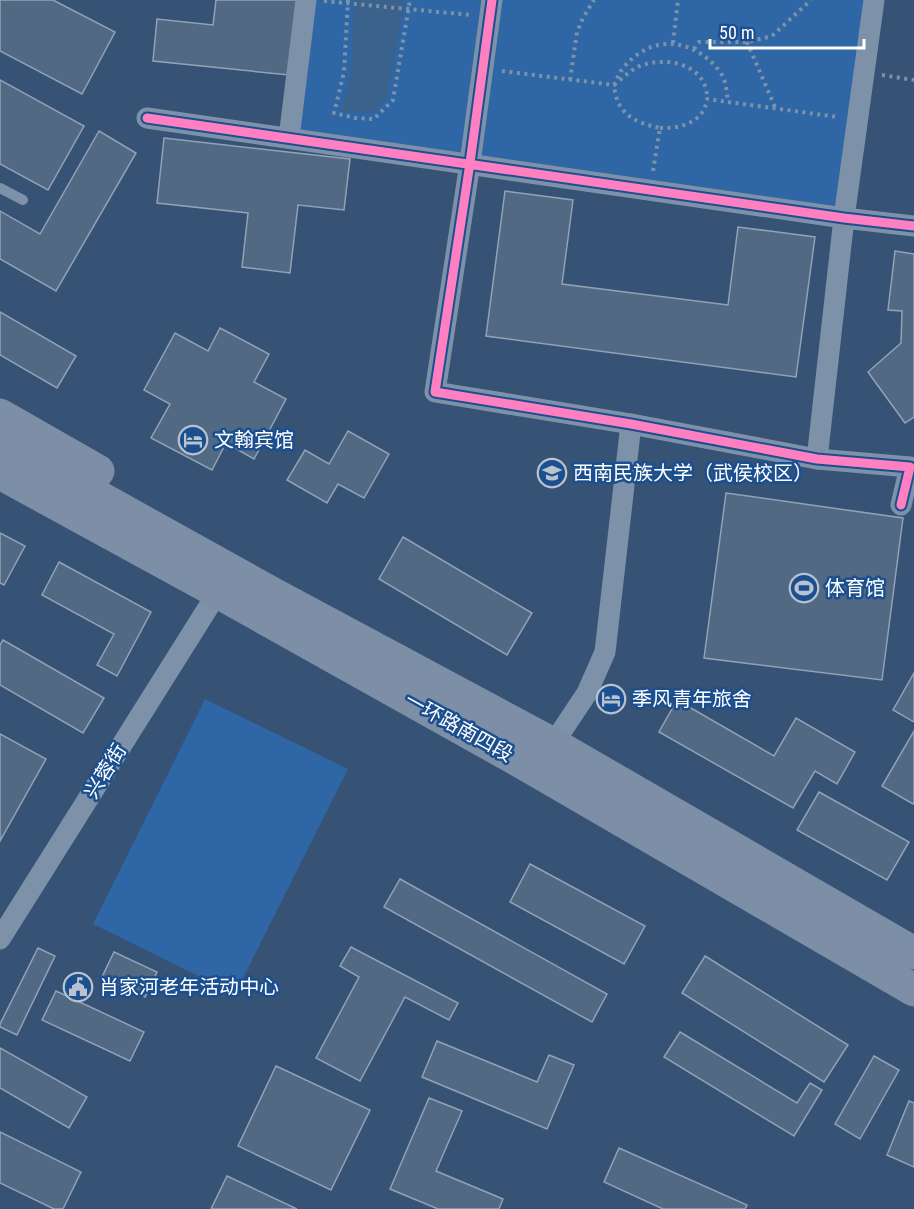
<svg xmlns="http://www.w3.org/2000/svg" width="914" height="1209" font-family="'Roboto Condensed','Noto Sans SC',sans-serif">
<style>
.green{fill:#2f66a5}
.water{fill:#3b618d}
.building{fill:#526984;stroke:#92a2b6;stroke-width:1.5}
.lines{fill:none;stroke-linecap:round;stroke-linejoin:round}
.path{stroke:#7d92a8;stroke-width:4;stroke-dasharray:3 4.5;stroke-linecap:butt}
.lane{stroke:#7d92a8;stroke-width:10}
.street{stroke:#7d92a8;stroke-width:21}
.primary{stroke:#7d8ea7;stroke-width:33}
.cycleway-casing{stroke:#1b4f8f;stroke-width:13}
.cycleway{stroke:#ff80c0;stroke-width:9}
.labels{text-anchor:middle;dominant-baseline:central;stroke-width:5;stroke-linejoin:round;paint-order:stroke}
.poi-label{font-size:20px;fill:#fff;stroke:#1b4f8f;text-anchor:start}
.street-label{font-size:20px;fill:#fff;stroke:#1b4f8f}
</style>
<rect width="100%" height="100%" fill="#365274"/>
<g class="green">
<path d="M304 0H874L844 218 289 138Z"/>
<path d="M205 699 348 769 235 994 93 924Z"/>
</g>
<path class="water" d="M354 0H403V12L387 96 374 113 341 111 351 73Z"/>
<g class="building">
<path d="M0 0H53L115 32 82 94 0 51Z"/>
<path d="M216 0H297L289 75 153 61 157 19 213 25Z"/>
<path d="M0 80 84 126 48 190 0 164Z"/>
<path d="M99 131 136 153 56 291 0 259V211L40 234Z"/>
<path d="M164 138 350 159 344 210 298 205 290 273 242 267 248 213 157 203Z"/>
<path d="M505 191 573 200 562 284 728 305 738 227 815 237 796 377 486 336Z"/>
<path d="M895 251 914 254V417L905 423 868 372 901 343 902 311 888 310Z"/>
<path d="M0 312 76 356 57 388 0 355Z"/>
<path d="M220 328 269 354 254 382 286 399 254 459 226 443 212 470 151 438 170 404 144 390 175 333 208 351Z"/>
<path d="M348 431 389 454 364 498 338 484 327 503 287 480 305 450 329 464Z"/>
<path d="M726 493 903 518 882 680 704 658Z"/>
<path d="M0 533 25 546 4 585 0 583Z"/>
<path d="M403 537 532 613 507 655 379 579Z"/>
<path d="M59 562 151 612 117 676 97 665 114 634 42 595Z"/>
<path d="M3 640 104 698 83 733 0 685V645Z"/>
<path d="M914 673V722L893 710Z"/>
<path d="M677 700 774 756 796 718 855 752 837 784 815 771 793 808 659 732Z"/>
<path d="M914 731V802L913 804 882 786Z"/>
<path d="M0 734 46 759 0 841Z"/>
<path d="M819 792 909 842 887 880 797 830Z"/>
<path d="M530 864 645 926 624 964 510 902Z"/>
<path d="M400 879 607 994 592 1022 384 907Z"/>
<path d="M351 947 458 1003 449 1020 405 997 360 1081 316 1058 359 977 340 966Z"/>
<path d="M38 948 55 956 17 1035 0 1027V1024Z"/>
<path d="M114 952 157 972 145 997 102 977Z"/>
<path d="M705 956 848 1045 824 1082 682 993Z"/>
<path d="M56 991 144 1032 130 1061 42 1020Z"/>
<path d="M680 1032 797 1103 810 1083 822 1090 794 1136 664 1057Z"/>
<path d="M437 1041 537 1082 549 1055 574 1065 547 1129 422 1077Z"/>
<path d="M0 1048 87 1097 69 1128 0 1088Z"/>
<path d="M874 1056 899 1070 860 1139 835 1124Z"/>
<path d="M276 1066 370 1110 331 1190 238 1146Z"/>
<path d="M429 1098 462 1111 436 1171 503 1199 499 1209H438L390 1189Z"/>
<path d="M909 1101 914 1103V1167L887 1155Z"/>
<path d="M0 1132 81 1172 63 1209H54L0 1183Z"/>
<path d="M619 1148 747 1205 745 1209H663L604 1182Z"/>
<path d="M227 1176 297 1209H211Z"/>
</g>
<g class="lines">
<g class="path">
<path d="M348 0 344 72 334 113 355 118 374 119 393 100 410 0"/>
<path d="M324 1 471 15"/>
<path d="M747 42 775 107"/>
<path d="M673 43 678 0"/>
<path d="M694 49 699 42H747L772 36 811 0"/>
<path d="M502 71 614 85C617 79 619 73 623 68 647 39 681 36 709 60 715 65 721 72 724 79 726 85 727 94 728 102L838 117"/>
<path d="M882 75 914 80"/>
<path d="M570 80 577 32 583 18 594 0"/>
<path d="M660 128C681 129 704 122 707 99L728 102"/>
<path d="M653 171 660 128C633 122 617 114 614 85 624 77 633 67 646 64 672 57 708 67 707 99"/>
</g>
<path class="lane" d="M0 188 23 200"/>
<g class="street">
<path d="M492 0 470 163 435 392 631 424 817 459 910 467 901 505"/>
<path d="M147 118 844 218 914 226"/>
<path d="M289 138 306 0"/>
<path d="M817 459 844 218 874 0"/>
<path d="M553 744 587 693 605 652 631 424"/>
<path d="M0 939 211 603"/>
</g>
<g class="primary">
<path d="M0 415 98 471"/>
<path d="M0 442 275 595 553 744 914 953"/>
<path d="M0 473 216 591 525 764 914 990"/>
</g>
<g class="cycleway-casing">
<g id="cycleway">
<path d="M492 0 470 163 435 392 631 424 817 459 910 467 901 505"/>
<path d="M147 118 844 218 914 226"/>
</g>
</g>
<use href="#cycleway" class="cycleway"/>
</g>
<defs>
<g id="hotel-ring" transform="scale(1.5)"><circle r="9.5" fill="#1b4f8f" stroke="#b9c2ce" stroke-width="1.5"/><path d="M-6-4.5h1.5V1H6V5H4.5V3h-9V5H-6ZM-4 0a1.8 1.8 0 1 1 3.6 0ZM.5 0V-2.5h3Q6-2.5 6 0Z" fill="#b9c2ce"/></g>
<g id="university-ring" transform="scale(1.5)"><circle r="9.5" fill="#1b4f8f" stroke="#b9c2ce" stroke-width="1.5"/><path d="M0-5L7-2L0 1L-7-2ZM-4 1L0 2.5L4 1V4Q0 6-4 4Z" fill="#b9c2ce"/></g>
<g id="stadium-ring" transform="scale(1.5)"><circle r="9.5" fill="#1b4f8f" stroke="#b9c2ce" stroke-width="1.5"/><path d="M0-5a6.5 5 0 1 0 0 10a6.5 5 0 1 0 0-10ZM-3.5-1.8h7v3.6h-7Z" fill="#b9c2ce"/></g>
<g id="civic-ring" transform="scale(1.5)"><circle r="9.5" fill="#1b4f8f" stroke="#b9c2ce" stroke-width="1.5"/><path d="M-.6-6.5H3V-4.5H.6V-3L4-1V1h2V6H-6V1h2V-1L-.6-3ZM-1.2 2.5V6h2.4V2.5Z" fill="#b9c2ce"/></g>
</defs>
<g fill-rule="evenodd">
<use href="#hotel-ring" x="193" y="440"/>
<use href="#university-ring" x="552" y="473"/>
<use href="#stadium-ring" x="804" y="588"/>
<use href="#hotel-ring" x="611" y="699"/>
<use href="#civic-ring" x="78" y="987"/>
</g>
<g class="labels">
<g class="poi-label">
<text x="214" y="440">文翰宾馆</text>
<text x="573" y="473">西南民族大学（武侯校区）</text>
<text x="825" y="588">体育馆</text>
<text x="632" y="699">季风青年旅舍</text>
<text x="99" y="987">肖家河老年活动中心</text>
</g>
<g class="street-label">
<text transform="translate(459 727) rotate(29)">一环路南四段</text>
<text transform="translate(105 771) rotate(-58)">兴蓉街</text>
</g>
</g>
<path d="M710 39v9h154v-9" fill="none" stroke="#ffffff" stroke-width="3"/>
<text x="719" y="39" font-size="18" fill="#ffffff" stroke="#1b4f8f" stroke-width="4.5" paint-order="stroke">50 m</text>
</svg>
